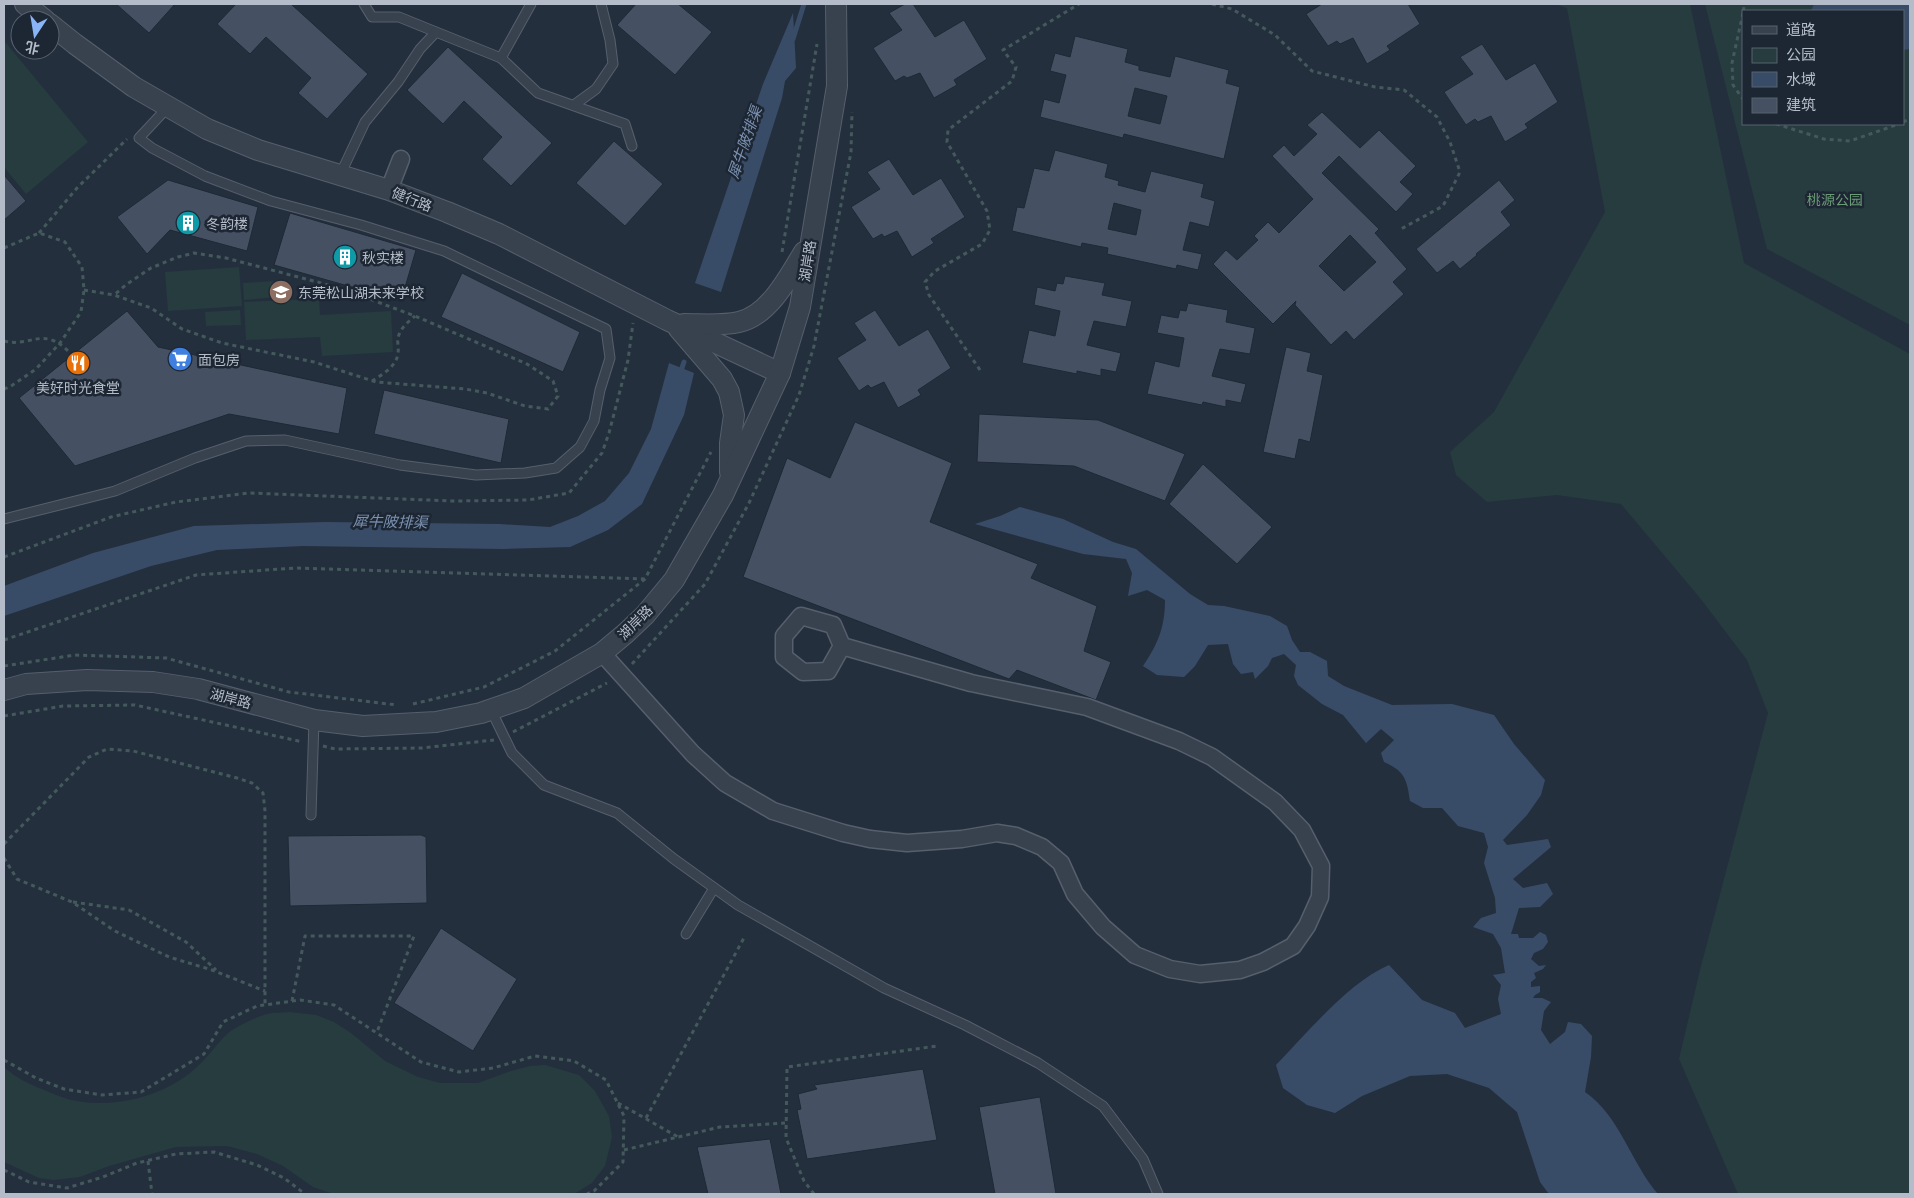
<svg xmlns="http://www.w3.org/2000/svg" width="1914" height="1198" font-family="'Open Sans','Noto Sans SC',sans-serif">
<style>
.green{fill:#263c3f;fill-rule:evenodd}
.water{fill:#394c67}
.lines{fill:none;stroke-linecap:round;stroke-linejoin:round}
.stream{stroke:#394c67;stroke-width:5}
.building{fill:#455162;stroke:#1f2835;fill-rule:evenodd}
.service-casing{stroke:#565f6c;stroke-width:11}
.minor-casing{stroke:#565f6c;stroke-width:19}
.tertiary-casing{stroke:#565f6c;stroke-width:22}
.path{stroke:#44595c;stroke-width:3;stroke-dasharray:4 4;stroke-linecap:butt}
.service{stroke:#38414e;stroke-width:9}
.minor{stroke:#38414e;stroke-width:16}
.tertiary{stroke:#38414e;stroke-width:20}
.labels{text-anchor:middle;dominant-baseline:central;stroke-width:5;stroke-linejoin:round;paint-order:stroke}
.street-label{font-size:14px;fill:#b4bcc9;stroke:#1d2633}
.park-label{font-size:14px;fill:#6b9a76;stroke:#1d2633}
.poi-label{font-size:14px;fill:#b4bcc9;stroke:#1d2633;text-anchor:start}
.water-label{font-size:15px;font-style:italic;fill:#7c92b1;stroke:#1d2633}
</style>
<rect width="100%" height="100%" fill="#242f3e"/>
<g class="green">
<path d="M1554 4H1690L1744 263 1910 354V1194H1738L1679 1059 1701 966 1768 713 1747 660 1700 598 1621 504 1557 495 1487 502 1456 475 1450 452 1494 412 1605 212 1567 8Z"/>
<path d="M1705 4H1910V325L1767 249ZM1743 11H1903V124H1743Z"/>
<path d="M6 43 88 142 26 194 4 167V45Z"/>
<path d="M239 267 242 306 168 311 165 272Z"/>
<path d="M277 281 278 297 244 300 243 283Z"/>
<path d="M319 299 320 315 391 311 393 352 322 356 320 337 246 340 244 302Z"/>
<path d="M240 310 241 325 206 326 205 312Z"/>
<path d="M290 1012 316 1015 334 1022 351 1033 385 1061 418 1077 440 1083H478L511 1071 530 1066 545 1065 579 1075 595 1091 609 1116 612 1137 605 1166 592 1183 574 1194H334L313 1187 283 1166 257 1154 227 1146 176 1147 109 1166 80 1177 54 1180 39 1178 4 1162V1067C15 1077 25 1082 39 1088 50 1092 60 1097 71 1100 111 1109 158 1098 190 1073 203 1063 213 1049 224 1037 233 1027 254 1018 267 1014 274 1012 283 1013 290 1012Z"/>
</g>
<g class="water">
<path d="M1814 4H1910V49L1903 50V11H1811Z"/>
<path d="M793 13 796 68 785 81 782 98 721 292 695 283 763 84Z"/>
<path d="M669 363 694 373 684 415 642 504 608 530 570 547 503 549 303 546 217 550 151 566 4 616V586L93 553 194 526 325 522 499 524 550 527 578 516 605 501 629 473 651 429Z"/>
<path d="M1020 507 1063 519 1113 542 1136 549 1190 594 1208 605 1224 606 1270 616 1287 626 1292 640 1300 652H1310L1327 661 1328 676 1344 686 1392 705 1452 704 1494 715 1514 744 1545 780 1541 795 1527 815 1503 840 1507 845 1548 839 1551 847 1513 879 1523 888 1547 883 1553 894 1540 907 1519 908 1511 934H1518L1519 938H1533L1540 932 1546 935 1548 942 1543 949 1534 953 1531 959 1539 966 1546 965 1543 969 1534 973 1536 978 1531 982V987L1540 986V992L1535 995 1533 998H1542L1551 1002 1544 1011 1541 1030 1550 1044 1565 1032 1568 1022 1581 1024 1592 1036 1591 1057 1585 1092C1620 1116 1631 1163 1658 1194H1549L1540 1182 1517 1112 1489 1088 1447 1074 1410 1076 1362 1096 1335 1113 1307 1105 1283 1088 1276 1065C1307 1033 1349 982 1389 965L1422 1000 1455 1013 1465 1028 1501 1014 1498 999 1501 985 1493 975 1505 973 1501 948 1493 934 1473 927 1481 918 1496 913 1495 898 1484 863 1488 847 1484 833 1458 826 1442 808H1423L1410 801C1407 780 1405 771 1384 762L1381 753 1394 740 1381 729 1366 743 1343 715 1322 704 1298 685 1294 676 1296 665 1284 654 1272 658 1268 666 1255 679 1253 672 1241 674 1233 664 1228 644 1208 645 1195 666 1184 677 1157 675 1143 666C1158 644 1165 627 1165 600L1147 590 1128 596 1132 573 1126 559 1083 554 975 524 1000 516Z"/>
</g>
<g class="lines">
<g class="stream">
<path d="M793 39 804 4"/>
<path d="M680 374 684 362"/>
</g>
</g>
<g class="building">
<path d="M116 4H175L149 33Z"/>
<path d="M236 4H291L368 74 327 119 298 93 311 78 266 37 250 54 217 24Z"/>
<path d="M636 4H678L712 32 675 75 617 25Z"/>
<path d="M905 4H913L935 37 964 20 987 59 954 80 957 85 934 98 920 73 907 78 904 76 895 81 873 48 902 30 889 13Z"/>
<path d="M1322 4H1408L1420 24 1387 46 1390 50 1367 64 1353 38 1340 44 1337 41 1328 46 1306 14Z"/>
<path d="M1075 36 1128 49 1125 62 1139 66V70L1170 77 1175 56 1229 70 1226 83 1240 87 1224 159 1124 134 1123 138 1040 117 1044 99 1059 103 1066 75 1050 71 1055 53 1070 57ZM1135 88 1167 96 1160 124 1128 116Z"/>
<path d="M1482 44 1506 80 1535 63 1558 102 1525 124 1528 128 1505 142 1491 116 1478 122 1475 119 1466 125 1444 92 1473 74 1460 57Z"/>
<path d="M448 47 552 143 511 186 482 159 502 137 464 101 443 124 407 90Z"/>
<path d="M1322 112 1360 148 1379 130 1416 166 1400 182 1413 194 1396 212 1339 156 1322 173 1379 229 1375 233 1407 269 1393 282 1404 294 1354 340 1346 331 1331 345 1295 305 1296 301 1273 324 1213 264 1226 250 1237 260 1258 240 1254 236 1268 222 1279 233 1313 199 1272 156 1284 145 1294 156 1317 134 1307 125ZM1350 235 1376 262 1344 291 1319 266Z"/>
<path d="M614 141 663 184 625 226 576 183Z"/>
<path d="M1055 150 1108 164 1105 177 1119 181 1118 185 1145 192 1151 171 1204 184 1201 197 1215 201 1209 227 1190 222 1183 250 1202 254 1198 270 1177 265 1176 269 1107 254 1108 248 1082 243 1081 247 1012 231 1017 207 1024 208 1034 168 1049 171ZM1114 203 1141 210 1136 235 1108 229Z"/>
<path d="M889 159 913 195 941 178 965 217 931 239 934 243 912 257 897 231 884 237 882 234 873 239 851 207 880 189 867 172Z"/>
<path d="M4 175 26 201 4 220Z"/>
<path d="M168 180 258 207 247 251 170 230 147 254 117 217Z"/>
<path d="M1499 180 1515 200 1501 212 1511 225 1476 254 1477 255 1460 269 1453 261 1437 273 1416 249Z"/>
<path d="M290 213 416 250 401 301 274 265Z"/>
<path d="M462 273 580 332 563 372 441 317Z"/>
<path d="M1065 276 1105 283 1102 295 1132 301 1126 327 1094 321 1087 345 1121 353 1116 372 1101 369V376L1077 371V374L1022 363 1029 330 1055 336 1060 311 1034 305 1037 287 1055 291 1057 283 1063 284Z"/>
<path d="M1188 303 1228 310 1226 322 1255 328 1250 354 1220 349 1212 376 1246 384 1241 403 1226 400V407L1203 402 1202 405 1147 394 1155 361 1179 367 1184 338 1157 333 1161 315 1178 318 1180 310 1186 311Z"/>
<path d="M875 310 899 346 928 329 951 368 918 390 921 395 898 408 884 382 871 388 868 385 859 391 837 358 866 340 854 323Z"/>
<path d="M127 311 158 347 347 388 339 434 229 414 75 466 19 398Z"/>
<path d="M1286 347 1311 353 1307 371 1323 375 1310 442 1299 439 1295 459 1263 452Z"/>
<path d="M384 390 509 419 501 463 374 434Z"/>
<path d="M979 414 1098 420 1185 454 1165 501 1074 466 977 462Z"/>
<path d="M855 422 952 463 930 522 1038 564 1031 578 1097 606 1084 651 1111 662 1096 700 1017 670 1009 679 743 577 787 458 830 478Z"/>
<path d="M1203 464 1272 527 1237 564 1169 504Z"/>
<path d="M421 835 426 837 427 903 290 906 288 836Z"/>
<path d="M441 928 517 979 473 1051 394 1003Z"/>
<path d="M923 1069 937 1140 807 1159 797 1110 801 1109 798 1094 817 1089 814 1085Z"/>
<path d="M1040 1097 1056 1194H995L979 1107Z"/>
<path d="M770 1139 781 1194H708L697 1147Z"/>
</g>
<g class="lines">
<g class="service-casing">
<g id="service">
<path d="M364 4 372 17H399L436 32"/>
<path d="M501 58 538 93 625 124 632 146"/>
<path d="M574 105 596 89 613 64 610 40 601 4"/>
<path d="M340 175 365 122 398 82 420 49 436 32 501 58 531 4"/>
<path d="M4 519 115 491 195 458 246 441 285 440 400 465 476 475 525 473 556 468 580 447 594 421 600 390 610 358 606 329 444 251 361 225 271 201 205 176 152 148 139 138 168 107"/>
<path d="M491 710 512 753 544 785 617 813 674 859 738 905 884 988 965 1025 1038 1063 1103 1106 1143 1159 1158 1194"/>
<path d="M311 815 314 720"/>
<path d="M686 934 714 888"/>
</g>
</g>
<g class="minor-casing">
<g id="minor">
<path d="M389 190 401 159"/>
<path d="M602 653 693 754 725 783 773 811 843 833 870 839 907 843 962 839 997 833 1016 836 1042 847 1061 863 1075 894 1103 927 1135 955 1170 969 1200 974 1240 970 1263 962 1293 946 1307 926 1320 897 1321 866 1302 830 1275 802 1212 757 1179 741 1087 707 971 683 842 646 833 625 801 616 784 636V657L803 672 828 671 842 646"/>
</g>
</g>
<g class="tertiary-casing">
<g id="tertiary">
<path d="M25 4 45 20"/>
<path d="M50 24 75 44 134 87 207 129 258 150 389 190 447 212 499 234 667 320 780 373"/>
<path d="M684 324C702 324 721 326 739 322 770 315 789 276 804 252"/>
<path d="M679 329 722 379 729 392 734 415 730 443V472"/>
<path d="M4 690 26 684 87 680 153 682 198 689 314 720 363 726 436 722 481 713 524 698 602 653 626 633 645 615 674 580 723 495 780 373 800 307 837 86 836 4"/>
</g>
</g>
<g class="path">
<path d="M1212 4 1232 9 1275 35 1312 71 1375 87 1404 90 1437 117 1450 142 1460 172 1443 206 1401 229"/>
<path d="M1743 11 1745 4"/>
<path d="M1743 13 1732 63 1733 85 1743 99"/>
<path d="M1903 122 1910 119"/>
<path d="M1776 124 1824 139 1850 141 1899 124"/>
<path d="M39 233 77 188 127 139"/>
<path d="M4 248 39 233 65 242 82 267 84 290 81 312 60 343 36 369 11 386 4 389"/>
<path d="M782 252 817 44"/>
<path d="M84 290 114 295 151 308 182 329 222 343 314 362 376 382 465 389 487 393 525 406 548 409 558 396 553 381 527 364 415 316 340 288 226 258 194 253 178 257 151 268 127 284 114 295"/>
<path d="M4 341C30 348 43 325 69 352"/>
<path d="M980 370 929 295 925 282 935 271 982 244 990 230 987 211 947 142 948 130 1012 81 1016 67 1003 50 1079 4"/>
<path d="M372 381C382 375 397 366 398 353 399 348 397 342 398 338 400 328 408 322 415 316"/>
<path d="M4 557 111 517 176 502 249 493 453 501 528 500 569 493 602 453 609 433 628 360 633 323"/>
<path d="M4 640 196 575 295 568 645 579"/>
<path d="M632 664 705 584 749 503 799 395 814 346 851 152 852 112"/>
<path d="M4 666 75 655 166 658 289 692 397 705"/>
<path d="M413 704 484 687 555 651 645 579 711 452"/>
<path d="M4 716 63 706 135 705 303 742"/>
<path d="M513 732 607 683"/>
<path d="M323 746 335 749 422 748 494 740"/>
<path d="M4 844 89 757 107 749 133 751 237 778 252 783 263 793 265 811V1005"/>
<path d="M4 858 17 879 72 902 115 931 169 957 212 970 265 991"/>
<path d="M73 902 129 910 186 942 216 970"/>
<path d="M292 1001 305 936H414L377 1032"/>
<path d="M4 1060 36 1078 64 1089 102 1095 141 1092 204 1054 223 1022 257 1006 300 1000 334 1005 421 1062 459 1072 493 1068 535 1056 574 1061 606 1080 624 1116 623 1162 594 1191 587 1194"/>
<path d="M618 1103 678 1137"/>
<path d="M646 1118 745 936"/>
<path d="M624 1150 720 1127 785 1123"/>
<path d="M148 1161 152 1194"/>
<path d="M4 1170 29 1182 67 1188 103 1177 137 1163 176 1154 214 1152 257 1165 284 1178 305 1194"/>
<path d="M814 1194 804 1181 786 1138 787 1067 937 1046"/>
</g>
<use href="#service" class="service"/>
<use href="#minor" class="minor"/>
<use href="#tertiary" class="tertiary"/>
</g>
<defs>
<g id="building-disc" transform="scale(1.25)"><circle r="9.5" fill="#0f9aa8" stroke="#1d2633"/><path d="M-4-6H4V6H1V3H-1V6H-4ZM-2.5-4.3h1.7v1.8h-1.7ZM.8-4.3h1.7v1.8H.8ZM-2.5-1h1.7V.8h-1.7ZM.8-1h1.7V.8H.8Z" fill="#fff"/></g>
<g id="school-disc" transform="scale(1.25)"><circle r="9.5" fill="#8d6e63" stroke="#1d2633"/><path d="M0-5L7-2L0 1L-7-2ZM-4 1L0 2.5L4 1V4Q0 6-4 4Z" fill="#fff"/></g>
<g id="supermarket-disc" transform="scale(1.25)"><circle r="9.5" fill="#3f7fe0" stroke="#1d2633"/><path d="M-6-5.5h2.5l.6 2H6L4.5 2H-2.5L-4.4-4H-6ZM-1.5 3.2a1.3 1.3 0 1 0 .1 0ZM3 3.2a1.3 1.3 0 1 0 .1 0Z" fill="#fff"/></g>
<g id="restaurant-disc" transform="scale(1.25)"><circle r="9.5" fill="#e8710a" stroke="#1d2633"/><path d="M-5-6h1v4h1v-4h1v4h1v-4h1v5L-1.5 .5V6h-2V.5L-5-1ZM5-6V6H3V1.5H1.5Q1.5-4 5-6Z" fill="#fff"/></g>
</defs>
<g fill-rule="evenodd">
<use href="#building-disc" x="188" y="223"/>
<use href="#building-disc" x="345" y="257"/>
<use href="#school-disc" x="281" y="292"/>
<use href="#supermarket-disc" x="180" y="359"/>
<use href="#restaurant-disc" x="78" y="363"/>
</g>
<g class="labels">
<g class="street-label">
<text transform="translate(412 199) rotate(21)">健行路</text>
<text transform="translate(807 261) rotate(-81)">湖岸路</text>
<text transform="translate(635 622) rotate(-45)">湖岸路</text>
<text transform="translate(231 698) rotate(15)">湖岸路</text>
</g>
<g class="park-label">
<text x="1835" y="199">桃源公园</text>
</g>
<g class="poi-label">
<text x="206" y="223">冬韵楼</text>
<text x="362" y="257">秋实楼</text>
<text x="298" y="292">东莞松山湖未来学校</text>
<text x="198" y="359">面包房</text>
<text x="78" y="387" text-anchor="middle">美好时光食堂</text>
</g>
<g class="water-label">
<text transform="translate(744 142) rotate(-71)">犀牛陂排渠</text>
<text transform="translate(390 521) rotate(1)">犀牛陂排渠</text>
</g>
</g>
<rect width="1914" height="1198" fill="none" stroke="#b4bcc9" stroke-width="10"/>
<rect x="1742" y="10" width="162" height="115" fill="#1d2633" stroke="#59626f"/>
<rect x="1752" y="26" width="25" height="8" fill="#38414e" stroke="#59626f"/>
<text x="1786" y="35" font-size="15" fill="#b4bcc9">道路</text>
<rect x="1752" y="48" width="25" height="15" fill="#263c3f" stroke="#59626f"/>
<text x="1786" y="60" font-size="15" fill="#b4bcc9">公园</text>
<rect x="1752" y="72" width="25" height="15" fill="#394c67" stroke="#59626f"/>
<text x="1786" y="85" font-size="15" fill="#b4bcc9">水域</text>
<rect x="1752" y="98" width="25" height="15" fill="#455162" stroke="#59626f"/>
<text x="1786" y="110" font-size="15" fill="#b4bcc9">建筑</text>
<g transform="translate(35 35) rotate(192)"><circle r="24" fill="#1d2633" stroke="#59626f"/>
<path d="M0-4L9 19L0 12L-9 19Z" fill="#8ab4f8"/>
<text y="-8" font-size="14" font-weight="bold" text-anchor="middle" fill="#b4bcc9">北</text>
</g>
</svg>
